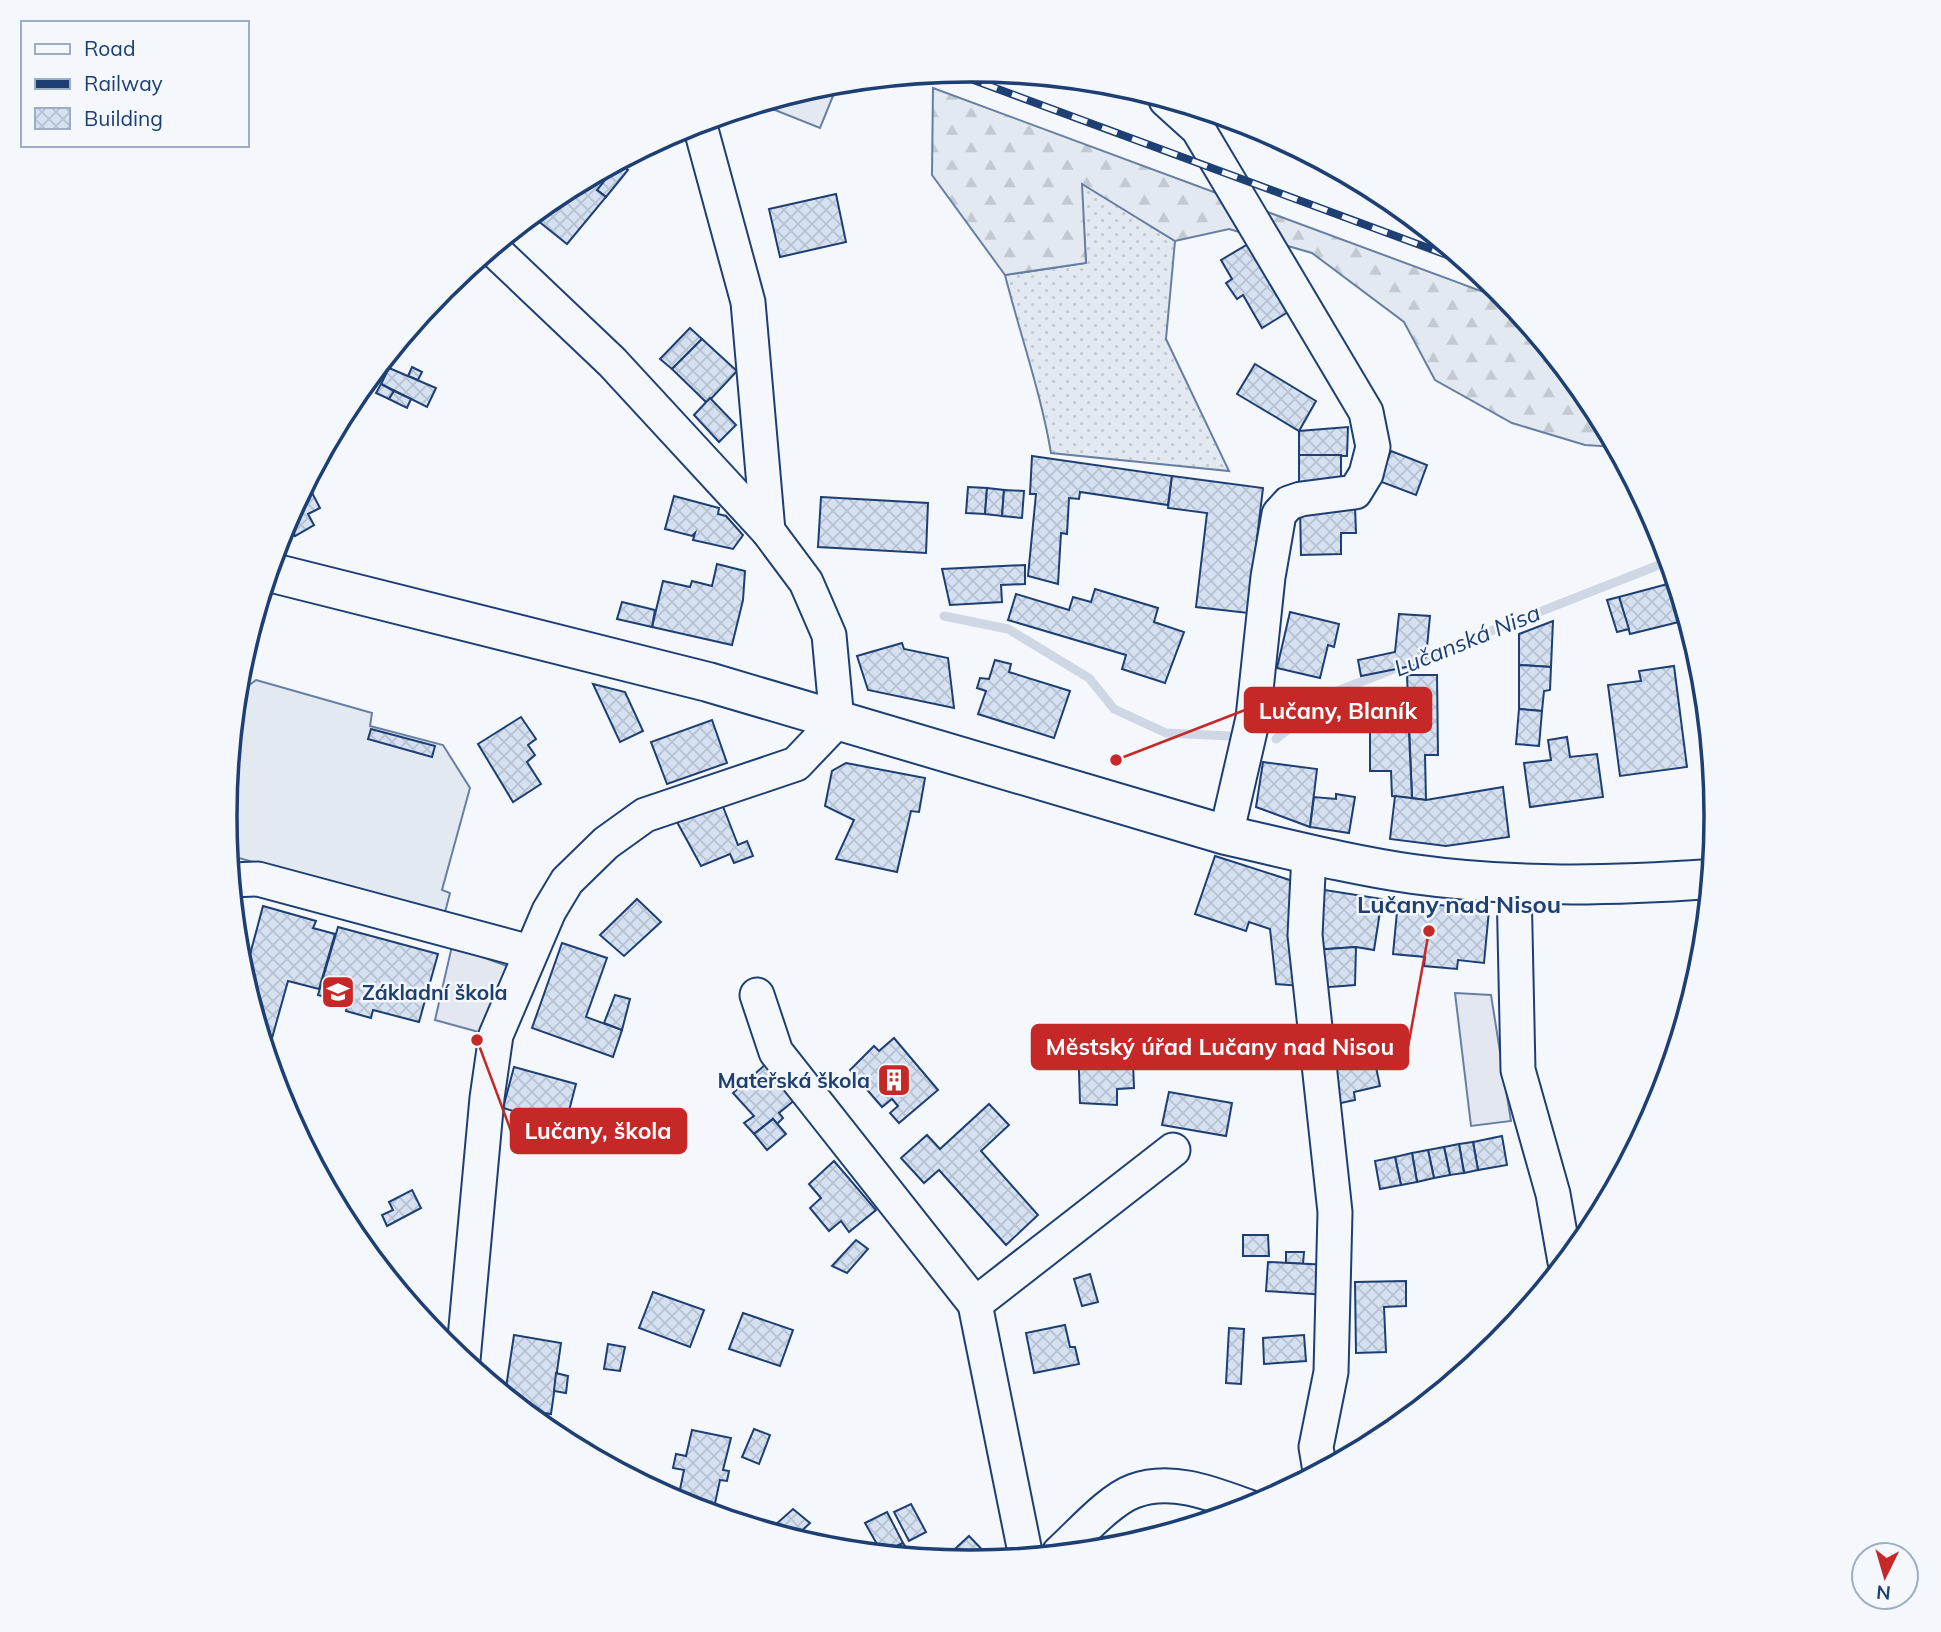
<svg xmlns="http://www.w3.org/2000/svg" width="1941" height="1632" font-family="Mulish,sans-serif">
<style>
.grass{fill:url(#grass-dots);stroke:#687fa3;stroke-width:2}
.forest{fill:url(#forest-firs);stroke:#687fa3;stroke-width:2}
.garden{fill:#e3e9f0;stroke:#687fa3;stroke-width:2}
.parking{fill:#e3e8f0;stroke:#687fa3;stroke-width:2}
.lines{fill:none;stroke-linecap:round;stroke-linejoin:round}
.stream{stroke:#cfd7e4;stroke-width:9}
.building{fill:url(#building-cross-hatch);stroke:#1d3f73;stroke-width:2}
.minor-casing{stroke:#1d3f73;stroke-width:37}
.major-casing{stroke:#1d3f73;stroke-width:42}
.minor{stroke:#f4f7fb;stroke-width:33}
.major{stroke:#f4f7fb;stroke-width:38}
.rail-casing{stroke:#1d3f73;stroke-width:8}
.rail{stroke:#f4f7fb;stroke-width:5;stroke-dasharray:16;stroke-linecap:butt}
.labels{text-anchor:middle;dominant-baseline:central;stroke-width:5;stroke-linejoin:round;paint-order:stroke}
.poi-label{font-size:21px;font-weight:bold;fill:#1d3f73;stroke:#f4f7fb;text-anchor:start}
.water-label{font-size:23px;font-style:italic;fill:#1d3f73;stroke:#f4f7fb}
.quarter-label{font-size:24px;font-weight:bold;fill:#1d3f73;stroke:#f4f7fb}
.rim{fill:none;stroke:#1d3f73;stroke-width:3.5}
.leader{fill:none;stroke:#c62828;stroke-width:2.5}
.callout-dot{fill:#c62828;stroke:#f4f7fb;stroke-width:2.5}
.callout{fill:#c62828;stroke:#c62828;stroke-width:2.5}
.callout-label{font-size:23px;text-anchor:middle;font-weight:bold;fill:#fff}
</style>
<defs>
<pattern id="grass-dots" width="8" height="8" patternUnits="userSpaceOnUse" patternTransform="scale(1.75)"><rect width="8" height="8" fill="#e3e9f0"/><path d="M2 2h.1M6 6h.1" fill="none" stroke="#c2c9d1" stroke-width="1.8" stroke-linecap="round"/></pattern>
<pattern id="forest-firs" width="22" height="20" patternUnits="userSpaceOnUse" patternTransform="scale(1.75)"><rect width="22" height="20" fill="#e3e9f0"/><path d="M5 1l3.5 6h-7zM16 11l3.5 6h-7z" fill="#c2c9d1"/></pattern>
<pattern id="building-cross-hatch" width="8" height="8" patternUnits="userSpaceOnUse" patternTransform="scale(1.75)"><rect width="8" height="8" fill="#d5e0f0"/><path d="M0 0l8 8M0 8l8-8" fill="none" stroke="#b6c1d1"/></pattern>
</defs>
<rect width="100%" height="100%" fill="#f4f7fb"/>
<path class="grass" d="M1081 183 1175 241 1166 339 1229 471 1051 453C1041 393 1020 334 1005 275L1086 263Z"/>
<path class="forest" d="M933 88 1508 301 1591 402 1615 447 1585 445 1512 423 1435 380 1404 322 1312 253 1229 229 1175 241 1082 184 1086 263 1005 275 932 175Z"/>
<g class="garden">
<path d="M822 85 835 91 820 128 760 104Z"/>
<path d="M256 680 372 713 370 726 443 745 470 788 442 890 450 893 444 916 228 855 225 816 237 694Z"/>
</g>
<g class="parking">
<path d="M452 946 507 966 486 1034 435 1020Z"/>
<path d="M1455 993 1491 995 1511 1121 1471 1126Z"/>
</g>
<g class="lines">
<g class="stream">
<path d="M944 616 1008 629 1089 678 1114 709 1166 733 1230 736"/>
<path d="M1417 660 1669 561"/>
<path d="M1276 739 1335 692 1404 665"/>
</g>
</g>
<g class="building">
<path d="M618 163 628 170 606 197 597 190Z"/>
<path d="M614 165 616 166 597 190 606 197 567 244 532 216 556 196Z"/>
<path d="M836 194 846 242 780 257 769 209Z"/>
<path d="M1255 240 1293 309 1262 328 1243 295 1237 299 1226 283 1232 279 1221 260Z"/>
<path d="M690 328 702 339 672 369 660 359Z"/>
<path d="M702 339 737 371 707 403 672 369Z"/>
<path d="M1255 364 1316 401 1299 431 1237 394Z"/>
<path d="M412 367 422 372 418 380 408 376Z"/>
<path d="M389 368 436 388 427 407 381 384Z"/>
<path d="M381 384 394 391 389 399 376 393Z"/>
<path d="M394 391 411 399 407 408 389 399Z"/>
<path d="M710 398 736 425 719 442 694 415Z"/>
<path d="M1348 427 1347 456 1299 455V431Z"/>
<path d="M1391 451 1427 465 1416 495 1379 481Z"/>
<path d="M1299 455H1341V485L1299 484Z"/>
<path d="M1032 456 1172 476 1168 505 1080 492 1079 499 1069 498 1067 534 1061 533 1058 584 1028 576 1036 494H1030Z"/>
<path d="M1172 476 1263 488 1248 613 1196 607 1207 513 1168 508Z"/>
<path d="M309 487 320 508 308 514 314 525 295 536 287 520 304 489Z"/>
<path d="M968 487 987 488 985 514 966 513Z"/>
<path d="M987 488 1004 490 1002 516 985 514Z"/>
<path d="M1004 490 1024 491 1022 518 1002 516Z"/>
<path d="M674 496 719 508 718 514 726 516 743 535 733 549 693 540 695 533 692 536 665 529Z"/>
<path d="M821 497 928 503 926 553 818 547Z"/>
<path d="M1355 507 1356 533H1341V554L1301 555 1300 508Z"/>
<path d="M717 564 745 571 743 600 732 645 652 627 663 581 690 587 692 581 712 586Z"/>
<path d="M1025 565V584L1001 585 1002 602 950 605 942 569Z"/>
<path d="M1675 582 1687 620 1630 634 1619 597Z"/>
<path d="M1095 589 1158 608 1154 622 1184 632 1165 683 1122 669 1126 655 1008 620 1016 594 1069 610 1073 597 1091 602Z"/>
<path d="M1619 597 1629 629 1617 632 1607 600Z"/>
<path d="M622 602 655 610 652 627 617 619Z"/>
<path d="M1290 612 1339 624 1334 647 1328 645 1320 678 1277 668Z"/>
<path d="M1399 614 1430 616 1426 657 1416 665 1361 676 1358 660 1395 652Z"/>
<path d="M1553 621 1551 667 1519 665V634Z"/>
<path d="M902 643 904 649 948 658 954 708 868 690 857 656Z"/>
<path d="M995 660 1011 664 1009 672 1070 691 1054 738 978 714 986 691 977 688 980 678 989 679Z"/>
<path d="M1519 665 1551 667 1550 690 1544 691 1542 711 1519 709Z"/>
<path d="M1674 666 1687 767 1620 776 1608 685 1641 681 1639 671Z"/>
<path d="M1407 675H1437L1438 755H1425L1426 800 1412 798Z"/>
<path d="M593 684 625 692 643 731 620 742Z"/>
<path d="M1519 709 1542 711 1539 746 1516 744Z"/>
<path d="M1370 711H1408L1412 798 1392 796 1391 771H1370Z"/>
<path d="M521 717 536 739 528 745 535 755 527 762 541 784 513 802 478 744Z"/>
<path d="M712 720 727 763 667 784 651 742Z"/>
<path d="M371 729 435 746 432 757 368 739Z"/>
<path d="M1567 737 1570 757 1597 754 1603 797 1530 807 1524 763 1551 760 1548 740Z"/>
<path d="M1263 762 1317 769 1310 827 1256 807Z"/>
<path d="M846 763 925 778 919 812 911 811 897 872 836 859 854 820 825 806 832 771Z"/>
<path d="M1503 787 1509 837 1446 846 1390 839 1395 796 1426 800Z"/>
<path d="M1336 794 1355 797 1349 833 1310 827 1314 797 1336 799Z"/>
<path d="M722 804 738 845 747 841 753 856 734 863 730 854 701 866 677 822Z"/>
<path d="M1215 856 1296 882 1301 986 1276 984 1270 929 1249 922 1246 931 1195 914Z"/>
<path d="M1312 888 1382 899 1374 950 1356 947 1313 950Z"/>
<path d="M637 899 661 922 624 956 600 935Z"/>
<path d="M1398 901 1489 910 1484 963 1458 960 1457 969 1424 966 1425 957 1393 954Z"/>
<path d="M263 906 316 921 313 928 335 934 319 989 288 981 267 1056 244 977Z"/>
<path d="M1697 921H1706L1700 970Z"/>
<path d="M338 927 438 954 419 1022 373 1010 371 1018 346 1011 348 1003 318 995Z"/>
<path d="M562 943 607 958 586 1017 622 1030 613 1057 532 1028Z"/>
<path d="M1356 947 1355 985 1317 988 1313 950Z"/>
<path d="M615 995 630 999 622 1030 604 1023Z"/>
<path d="M1120 1030 1127 1031 1132 1037 1134 1088 1117 1089V1105L1080 1103 1078 1042 1111 1041 1113 1034Z"/>
<path d="M894 1038 938 1090 899 1123 890 1113 898 1106 892 1099 882 1107 850 1070 874 1046 879 1051Z"/>
<path d="M1370 1039 1380 1086 1354 1092 1355 1100 1336 1104 1327 1048Z"/>
<path d="M766 1064 796 1099 779 1113 783 1118 777 1124 773 1119 754 1134 744 1123 754 1116 733 1093Z"/>
<path d="M514 1067 576 1084 565 1126 503 1108Z"/>
<path d="M1169 1092 1232 1103 1226 1136 1162 1125Z"/>
<path d="M989 1104 1009 1125 981 1151 1038 1215 1006 1245 939 1170 924 1183 901 1158 927 1135 940 1149Z"/>
<path d="M773 1119 786 1134 767 1150 754 1134Z"/>
<path d="M1502 1136 1507 1165 1478 1170 1473 1142Z"/>
<path d="M1473 1142 1478 1170 1464 1173 1459 1144Z"/>
<path d="M1459 1144 1464 1173 1450 1175 1444 1147Z"/>
<path d="M1444 1147 1450 1175 1434 1178 1428 1150Z"/>
<path d="M1428 1150 1434 1178 1417 1182 1412 1153Z"/>
<path d="M1412 1153 1417 1182 1401 1185 1395 1157Z"/>
<path d="M1395 1157 1401 1185 1380 1189 1375 1161Z"/>
<path d="M834 1161 876 1210 849 1232 841 1221 829 1231 810 1208 821 1198 809 1184Z"/>
<path d="M412 1190 421 1208 387 1226 382 1215 393 1210 389 1202Z"/>
<path d="M1243 1235H1268L1269 1256H1243Z"/>
<path d="M856 1240 868 1249 847 1273 832 1266Z"/>
<path d="M1286 1252H1304L1303 1264 1286 1263Z"/>
<path d="M1268 1262 1329 1265 1327 1295 1266 1291Z"/>
<path d="M1090 1274 1098 1302 1082 1306 1074 1279Z"/>
<path d="M1406 1281V1306L1384 1307 1386 1352 1356 1353 1355 1282Z"/>
<path d="M653 1292 704 1310 690 1347 639 1328Z"/>
<path d="M743 1313 793 1330 780 1366 729 1349Z"/>
<path d="M1065 1325 1070 1347H1075L1079 1364 1034 1373 1026 1333Z"/>
<path d="M1229 1328 1244 1329 1241 1384 1226 1383Z"/>
<path d="M514 1335 561 1343 551 1414 524 1410 505 1394Z"/>
<path d="M1304 1335 1306 1361 1264 1364 1263 1338Z"/>
<path d="M608 1344 625 1347 620 1371 604 1369Z"/>
<path d="M556 1373 568 1376 566 1393 554 1391Z"/>
<path d="M754 1429 770 1435 759 1464 742 1457Z"/>
<path d="M692 1430 731 1438 723 1470 729 1471 727 1481 720 1480 714 1508 678 1499 684 1470 673 1468 676 1454 686 1456Z"/>
<path d="M911 1504 926 1532 909 1541 894 1512Z"/>
<path d="M793 1509 810 1523 794 1538 781 1534 774 1526Z"/>
<path d="M887 1512 903 1543 882 1553 865 1523Z"/>
<path d="M969 1536 992 1560 944 1559Z"/>
<path d="M903 1543 912 1556 892 1554 889 1550Z"/>
</g>
<g class="lines">
<g class="minor-casing">
<g id="minor">
<path d="M1166 100 1198 129 1366 412 1373 447 1366 474 1355 492 1301 499 1289 503 1279 514 1268 577 1253 718 1226 835"/>
<path d="M699 122 748 302 768 531"/>
<path d="M1309 854 1305 935 1335 1212 1331 1372 1316 1447 1320 1471"/>
<path d="M231 880 258 879 530 952"/>
<path d="M1514 884 1518 1070 1553 1194 1565 1262"/>
<path d="M757 995 776 1052 975 1304 1026 1557"/>
<path d="M975 1304 1173 1150"/>
<path d="M463 1360 487 1098 496 1035 549 911 567 881 606 843 645 815 796 764 837 721 829 635 806 582 768 531 612 362 492 248"/>
<path d="M1059 1553C1079 1535 1109 1500 1134 1491 1172 1477 1213 1494 1249 1507"/>
</g>
</g>
<g class="major-casing">
<path id="major" d="M269 572 708 682 1226 835C1288 849 1350 865 1413 874 1513 888 1611 886 1710 879"/>
</g>
<use href="#minor" class="minor"/>
<use href="#major" class="major"/>
<g class="rail-casing">
<path id="rail" d="M952 72 1466 262"/>
</g>
<use href="#rail" class="rail"/>
</g>
<defs>
<g id="school-square" transform="scale(1.75)"><rect x="-9" y="-9" width="18" height="18" rx="4" fill="#c62828" stroke="#f4f7fb"/><path d="M0-5L7-2L0 1L-7-2ZM-4 1L0 2.5L4 1V4Q0 6-4 4Z" fill="#fff"/></g>
<g id="building-square" transform="scale(1.75)"><rect x="-9" y="-9" width="18" height="18" rx="4" fill="#c62828" stroke="#f4f7fb"/><path d="M-4-6H4V6H1V3H-1V6H-4ZM-2.5-4.3h1.7v1.8h-1.7ZM.8-4.3h1.7v1.8H.8ZM-2.5-1h1.7V.8h-1.7ZM.8-1h1.7V.8H.8Z" fill="#fff"/></g>
</defs>
<g fill-rule="evenodd">
<use href="#school-square" x="338" y="992"/>
<use href="#building-square" x="894" y="1080"/>
</g>
<g class="labels">
<g class="poi-label">
<text x="362" y="992">Základní škola</text>
<text x="870" y="1080" text-anchor="end">Mateřská škola</text>
</g>
<g class="water-label">
<text transform="translate(1467 640) rotate(-22)">Lučanská Nisa</text>
</g>
<g class="quarter-label">
<text x="1459" y="904">Lučany nad Nisou</text>
</g>
</g>
<path d="M0 0H1941V1632H0ZM970 82H971A733 733 0 0 1 1704 815V817A733 733 0 0 1 971 1550H970A733 733 0 0 1 237 817V815A733 733 0 0 1 970 82Z" fill="#f4f7fb" fill-rule="evenodd"/>
<path class="rim" d="M970 82H971A733 733 0 0 1 1704 815V817A733 733 0 0 1 971 1550H970A733 733 0 0 1 237 817V815A733 733 0 0 1 970 82Z"/>
<path class="leader" d="M1116 760L1245 710M1429 931L1408 1047M477 1040L511 1131"/>
<g class="callout-dot">
<circle cx="1116" cy="760" r="7"/>
<circle cx="1429" cy="931" r="7"/>
<circle cx="477" cy="1040" r="7"/>
</g>
<g class="callout">
<rect x="1245" y="688" width="186" height="44" rx="7"/>
<rect x="1032" y="1025" width="376" height="44" rx="7"/>
<rect x="511" y="1109" width="175" height="44" rx="7"/>
</g>
<g class="callout-label">
<text x="1338" y="719">Lučany, Blaník</text>
<text x="1220" y="1055">Městský úřad Lučany nad Nisou</text>
<text x="598" y="1139">Lučany, škola</text>
</g>
<rect x="21" y="21" width="228" height="126" fill="#f4f7fb" stroke="#9eadc5" stroke-width="2"/>
<rect x="35" y="44" width="35" height="10" fill="#f4f7fb" stroke="#9eadc5" stroke-width="2"/>
<text x="84" y="56" font-size="21" fill="#1d3f73">Road</text>
<rect x="35" y="79" width="35" height="10" fill="#1d3f73" stroke="#9eadc5" stroke-width="2"/>
<text x="84" y="91" font-size="21" fill="#1d3f73">Railway</text>
<rect x="35" y="108" width="35" height="21" fill="url(#building-cross-hatch)" stroke="#9eadc5" stroke-width="2"/>
<text x="84" y="126" font-size="21" fill="#1d3f73">Building</text>
<g transform="translate(1885 1576) rotate(185)"><circle r="33" fill="#f4f7fb" stroke="#9eadc5" stroke-width="2"/>
<path d="M0-5L12 26L0 18L-12 26Z" fill="#c62828"/>
<text y="-10" font-size="19" font-weight="bold" text-anchor="middle" fill="#1d3f73">N</text>
</g>
</svg>
